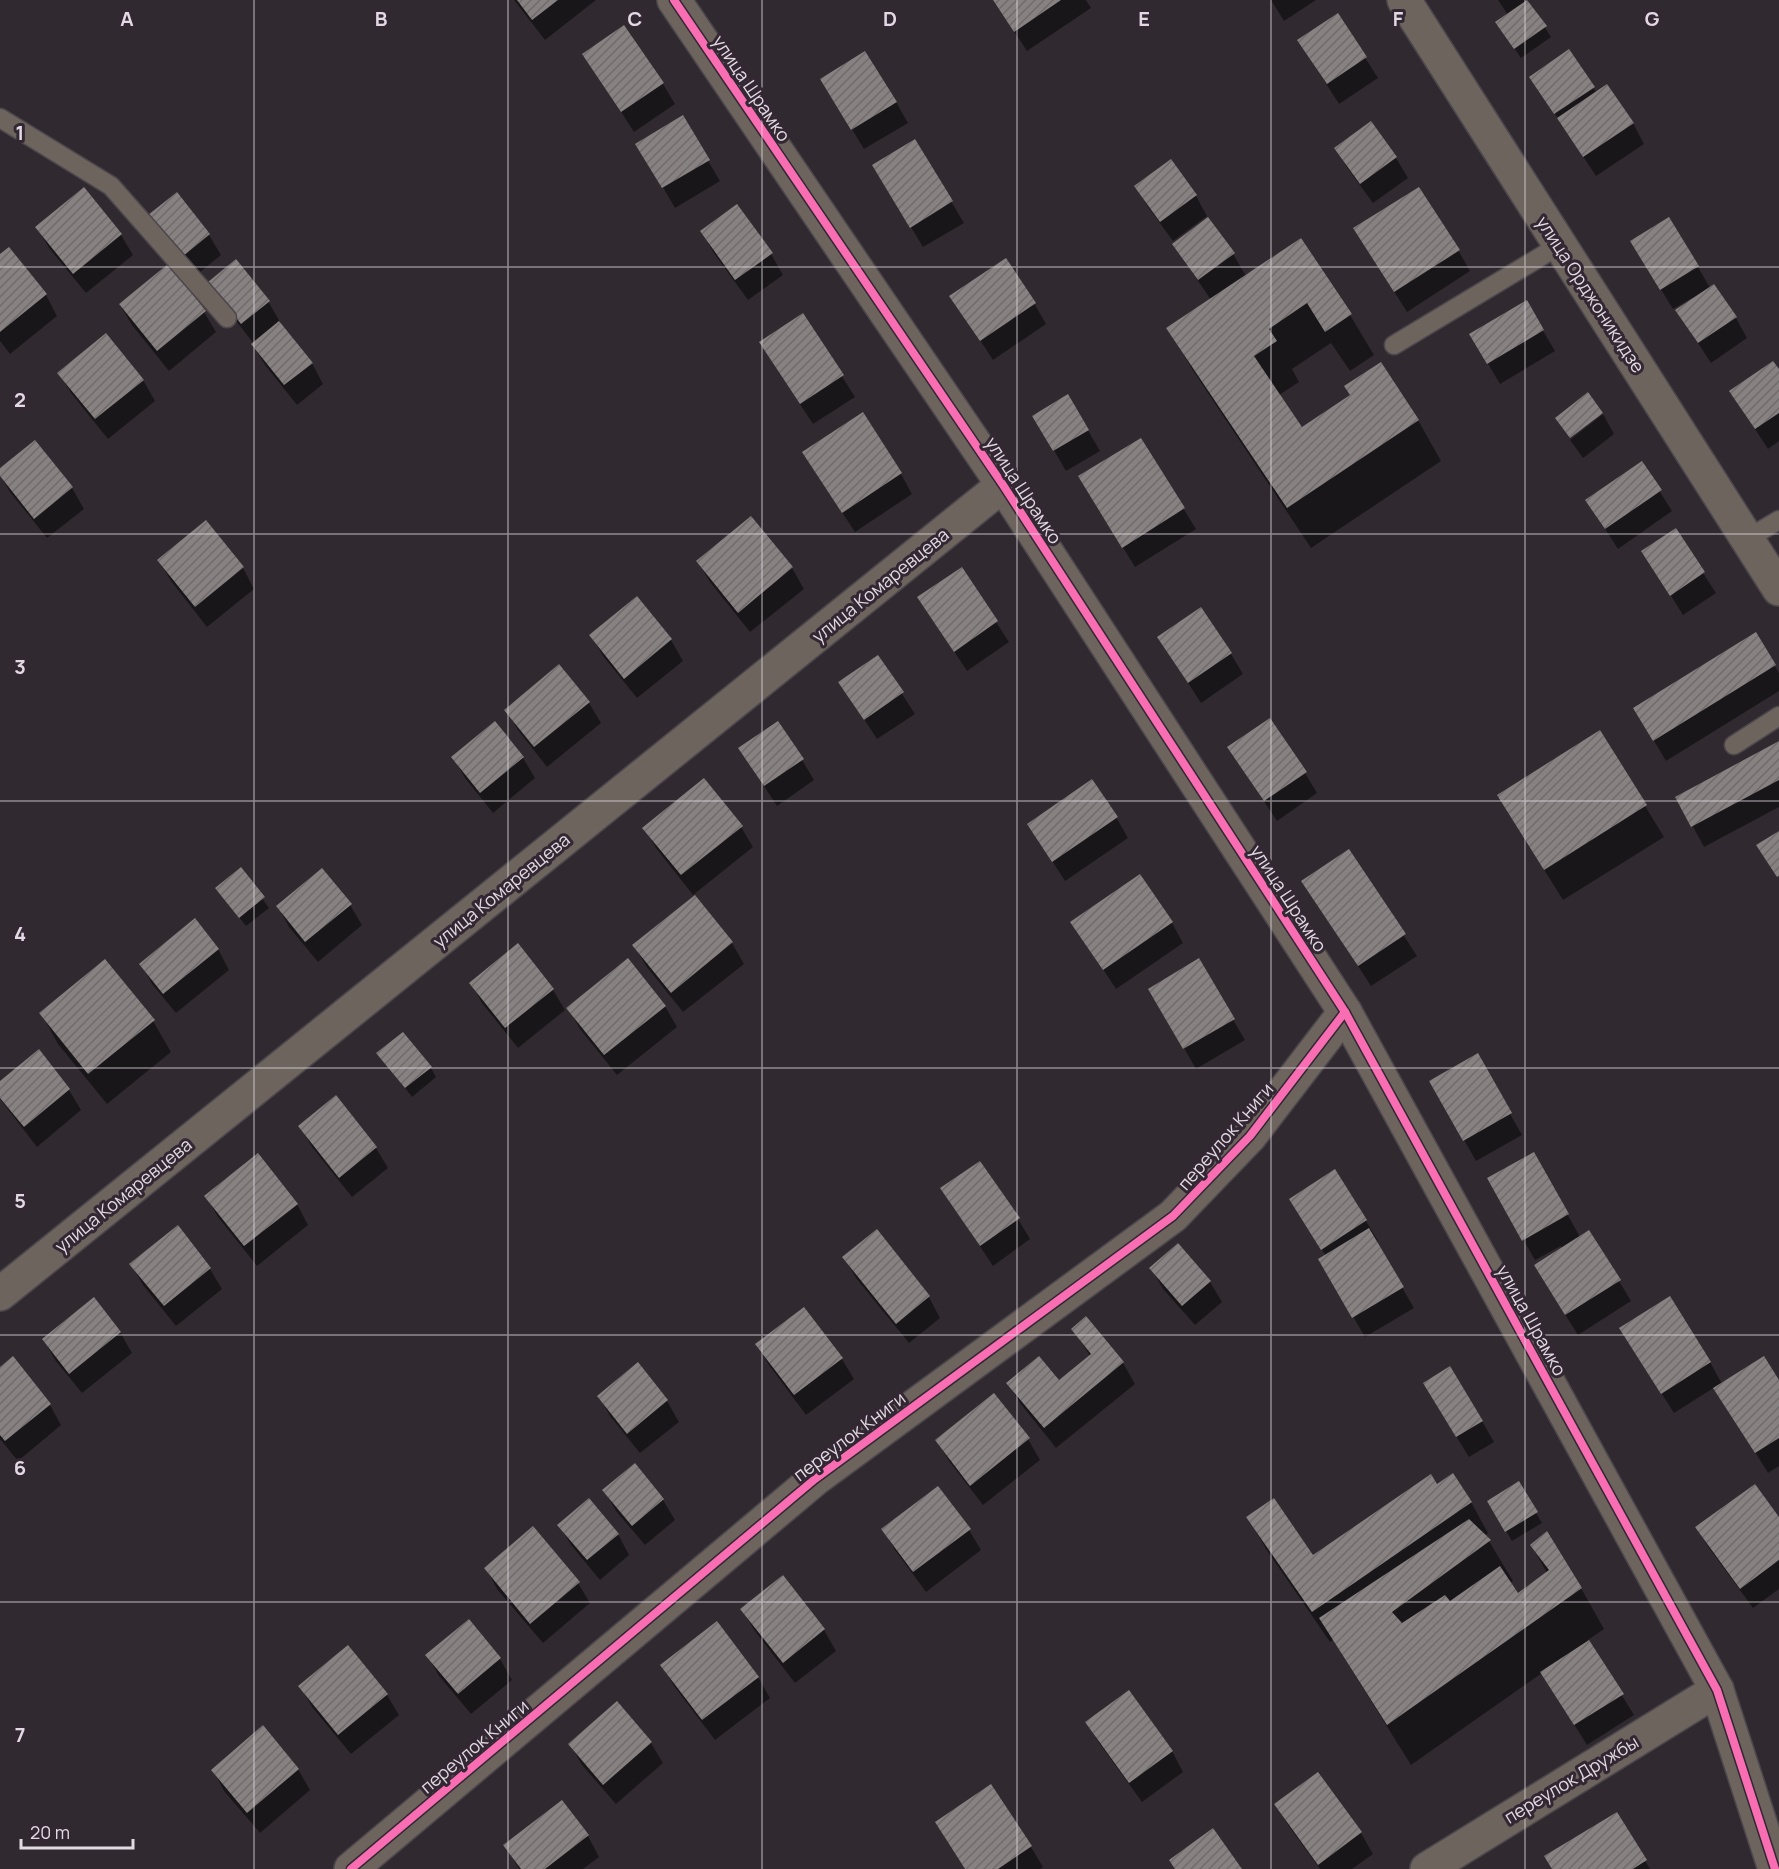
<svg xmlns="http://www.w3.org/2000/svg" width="1779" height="1869" font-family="Manrope,sans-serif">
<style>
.shadow{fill:#0007}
.building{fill:url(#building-hatch)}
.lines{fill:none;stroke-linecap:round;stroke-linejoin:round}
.service-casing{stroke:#4c474c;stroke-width:21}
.minor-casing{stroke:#4c474c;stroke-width:36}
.tertiary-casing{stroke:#4c474c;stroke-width:36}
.service{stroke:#6c645d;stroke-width:18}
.minor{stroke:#6c645d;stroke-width:33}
.tertiary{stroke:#6c645d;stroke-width:33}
.cycleway-casing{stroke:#332733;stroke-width:11}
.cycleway{stroke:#f96db3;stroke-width:8}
.grid{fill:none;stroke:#e2dae2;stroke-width:1.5;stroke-opacity:0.55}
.labels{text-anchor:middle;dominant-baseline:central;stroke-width:6;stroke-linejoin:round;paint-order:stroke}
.street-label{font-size:18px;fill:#e2dae2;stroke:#332733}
.grid-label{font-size:20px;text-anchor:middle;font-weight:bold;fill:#e2dae2;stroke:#332733;stroke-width:6;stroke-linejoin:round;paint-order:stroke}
</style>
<defs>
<pattern id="building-hatch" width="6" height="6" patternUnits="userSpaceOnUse" patternTransform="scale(1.5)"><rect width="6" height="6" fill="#878181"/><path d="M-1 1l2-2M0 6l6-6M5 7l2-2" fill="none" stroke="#706b6c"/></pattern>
</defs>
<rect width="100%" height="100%" fill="#302a30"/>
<g class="shadow">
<path d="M514 0H596L545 40Z"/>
<path d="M993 0H1086L1091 8 1027 51Z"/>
<path d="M1271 0H1316L1284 21Z"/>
<path d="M1498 0H1527L1551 37 1521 58 1503 32 1508 15Z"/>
<path d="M1338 15 1378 78 1339 104 1299 41Z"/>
<path d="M584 54 663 84 675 104 634 132Z"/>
<path d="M1531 77 1593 88 1597 93 1633 123 1644 144 1596 176Z"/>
<path d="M834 100 896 102 908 123 864 149Z"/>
<path d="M682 117 720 181 675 208 638 144Z"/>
<path d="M1371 123 1396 158 1408 178 1373 203 1348 169 1336 148Z"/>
<path d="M915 141 964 223 923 247 886 186Z"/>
<path d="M1136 186 1196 196 1207 216 1173 241 1148 207Z"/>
<path d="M1208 219 1233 254 1246 276 1350 315 1374 355 1350 371 1331 343 1292 369 1299 382 1279 395 1302 429 1418 420 1441 461 1311 548 1192 369 1168 328 1211 300 1174 245Z"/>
<path d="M37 227 121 235 133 255 86 293 49 248Z"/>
<path d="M702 231 771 254 783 275 748 300 713 252Z"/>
<path d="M209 235 221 255 195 276 162 236Z"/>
<path d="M9 249 46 295 57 316 10 354 0 341V256Z"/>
<path d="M1367 249 1458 250 1470 271 1407 312Z"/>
<path d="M1644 262 1698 267 1710 288 1736 318 1747 338 1711 363 1677 311 1693 300 1692 298 1673 309Z"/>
<path d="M951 296 1034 303 1046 324 993 360Z"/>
<path d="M268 301 280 322 279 323 312 363 323 384 297 405 265 365 253 345 254 344 222 303Z"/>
<path d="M1526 302 1555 351 1500 384 1471 335Z"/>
<path d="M120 305 204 312 216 332 169 371 132 325Z"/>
<path d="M803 315 855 397 813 424 773 363Z"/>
<path d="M1779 372V441L1768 449 1731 392Z"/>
<path d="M59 373 143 380 155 401 108 439 71 393Z"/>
<path d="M1068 396 1100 451 1066 471 1034 416Z"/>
<path d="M1603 414 1614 434 1583 458 1570 440Z"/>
<path d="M1141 440 1196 529 1135 567 1092 497Z"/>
<path d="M35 442 72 488 84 509 47 538 10 492 0 475V470Z"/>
<path d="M1642 463 1672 511 1618 549 1587 501Z"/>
<path d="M816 473 901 474 912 494 855 532Z"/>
<path d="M751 518 792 568 804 589 750 632 710 582 698 562Z"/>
<path d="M1675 530 1716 593 1683 615 1643 551Z"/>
<path d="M159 561 243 568 254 589 207 627 171 581Z"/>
<path d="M961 569 1009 642 967 671 919 598Z"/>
<path d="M637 598 671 640 683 661 637 698 603 656 591 635Z"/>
<path d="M1755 634 1779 673V691L1666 761 1647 729Z"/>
<path d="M1159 638 1231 654 1243 674 1201 703Z"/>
<path d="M878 657 915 714 877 739 840 682Z"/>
<path d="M589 703 601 723 547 767 518 730 506 710Z"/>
<path d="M495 723 523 758 535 778 493 813 465 778 453 757Z"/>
<path d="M1600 732 1664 837 1563 900 1517 826Z"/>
<path d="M1779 743V807L1704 847 1677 797Z"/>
<path d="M1229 748 1305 773 1317 793 1277 821Z"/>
<path d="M740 749 802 760 814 780 777 806Z"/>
<path d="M1116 817 1128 838 1065 881 1029 825Z"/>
<path d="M741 827 753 847 693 895 656 848 644 828Z"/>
<path d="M1349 851 1417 956 1371 986 1303 882Z"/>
<path d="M241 869 269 908 246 926 217 889Z"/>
<path d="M695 897 732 943 744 964 683 1012 646 966 634 945Z"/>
<path d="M350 905 362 925 318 962 289 927 278 907Z"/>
<path d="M1072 922 1172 923 1183 943 1116 989Z"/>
<path d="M218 949 229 970 176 1013 152 984 141 964Z"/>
<path d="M1198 960 1245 1040 1196 1069 1150 989Z"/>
<path d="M471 983 553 990 565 1010 518 1048 482 1003Z"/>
<path d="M665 1006 677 1027 617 1075 580 1029 568 1008Z"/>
<path d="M41 1013 153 1021 171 1052 107 1104 58 1044Z"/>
<path d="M38 1051 69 1090 81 1110 37 1147 0 1099V1083Z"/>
<path d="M378 1053 431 1068 436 1077 412 1097Z"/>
<path d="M1477 1055 1522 1135 1476 1161 1431 1082Z"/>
<path d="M336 1097 376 1148 388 1168 352 1197 312 1147 300 1126Z"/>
<path d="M1534 1154 1580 1237 1619 1281 1631 1301 1578 1335 1547 1286 1563 1248 1561 1246 1535 1260 1489 1179Z"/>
<path d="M942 1189 1018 1219 1030 1239 993 1266Z"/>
<path d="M206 1196 297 1204 308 1225 257 1266 218 1217Z"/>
<path d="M1303 1220 1366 1221 1378 1241 1376 1242 1414 1308 1365 1337 1320 1260 1326 1256Z"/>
<path d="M844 1257 929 1297 940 1318 909 1343 856 1278Z"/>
<path d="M131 1264 210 1269 222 1289 176 1326 143 1285Z"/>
<path d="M1151 1268 1210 1282 1222 1302 1195 1325 1163 1289Z"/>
<path d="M1086 1318 1123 1363 1135 1384 1056 1448 1020 1403 1008 1383 1058 1382 1090 1356 1073 1329Z"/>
<path d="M120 1332 132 1353 82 1393 55 1360 44 1340Z"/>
<path d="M757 1345 842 1359 854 1379 806 1415 769 1365Z"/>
<path d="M1633 1349 1710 1362 1722 1384 1779 1383V1466L1768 1473 1715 1387 1674 1413Z"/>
<path d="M638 1364 667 1401 679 1422 640 1453 610 1416 599 1396Z"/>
<path d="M0 1368 50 1405 61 1425 18 1461 0 1439Z"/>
<path d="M1436 1404 1482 1421 1494 1442 1469 1457Z"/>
<path d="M1028 1439 1040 1460 983 1505 949 1461 937 1440Z"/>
<path d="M1518 1483 1542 1523 1512 1541 1489 1502Z"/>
<path d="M1437 1486 1471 1502 1488 1533 1484 1536 1489 1541 1513 1581 1510 1583 1517 1595 1547 1573 1532 1546 1581 1588 1604 1629 1588 1640 1634 1715 1587 1745 1542 1673 1411 1765 1333 1640 1330 1642 1266 1549 1248 1518 1312 1557Z"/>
<path d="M604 1490 663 1500 675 1520 645 1545 616 1511Z"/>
<path d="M1779 1519V1589L1753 1608 1709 1548 1697 1528Z"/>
<path d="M559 1525 618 1534 629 1555 600 1580 571 1545Z"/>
<path d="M883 1530H969L981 1550 926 1592 895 1550Z"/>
<path d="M486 1568 578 1583 590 1603 543 1643 497 1589Z"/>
<path d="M782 1577 824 1630 836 1651 795 1683 754 1630 742 1609Z"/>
<path d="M469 1621 500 1659 512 1680 471 1714 439 1676 427 1655Z"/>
<path d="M662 1665 758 1677 770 1698 715 1740 674 1686Z"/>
<path d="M300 1686 387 1695 399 1715 351 1754 312 1707Z"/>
<path d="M1087 1723 1172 1751 1183 1772 1142 1802 1099 1743Z"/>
<path d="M651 1743 663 1763 616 1804 582 1765 570 1744Z"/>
<path d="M298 1769 310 1790 260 1833 224 1791 213 1770Z"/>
<path d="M1318 1774 1361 1833 1373 1854 1352 1869H1320L1288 1825 1276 1804Z"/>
<path d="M991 1787 1031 1847 1043 1867 1040 1869H965L948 1843 937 1823Z"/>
<path d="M562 1802 588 1836 599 1857 583 1869H519L505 1845Z"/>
<path d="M1617 1814 1650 1869H1554Z"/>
</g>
<g class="building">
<path d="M517 0H558L532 20Z"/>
<path d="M993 0H1061L1014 32Z"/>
<path d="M1527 0 1547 26 1514 49 1495 22Z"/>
<path d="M1338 13 1367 57 1327 84 1297 40Z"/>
<path d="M624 25 664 83 621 112 582 54Z"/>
<path d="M1569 49 1595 87 1554 114 1529 77Z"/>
<path d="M865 51 897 102 851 130 820 79Z"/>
<path d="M1607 84 1634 123 1583 157 1557 118Z"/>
<path d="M683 115 710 160 662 188 635 144Z"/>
<path d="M1371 121 1397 157 1360 184 1334 148Z"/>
<path d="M915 139 953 201 910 228 872 165Z"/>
<path d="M1171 159 1197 195 1160 222 1134 186Z"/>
<path d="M84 187 122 234 73 274 35 227Z"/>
<path d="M1419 187 1460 250 1394 292 1353 228Z"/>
<path d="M177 192 210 234 182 257 148 215Z"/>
<path d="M737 204 773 253 735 280 700 231Z"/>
<path d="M1208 217 1235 253 1198 280 1172 244Z"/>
<path d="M1669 217 1699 266 1660 290 1630 241Z"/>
<path d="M1301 238 1352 314 1325 332 1307 303 1269 329 1277 341 1254 356 1302 427 1350 395 1344 386 1381 362 1419 420 1287 508 1166 328Z"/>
<path d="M9 247 47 294 0 332V254Z"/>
<path d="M1006 258 1036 303 980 341 949 296Z"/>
<path d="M236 259 270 301 241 324 208 282Z"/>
<path d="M168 264 206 311 157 351 119 304Z"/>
<path d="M1714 284 1737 317 1698 343 1675 310Z"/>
<path d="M1527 300 1544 330 1487 364 1469 334Z"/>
<path d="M803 313 844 375 800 404 759 342Z"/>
<path d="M279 321 313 363 284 385 251 344Z"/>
<path d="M106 333 144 380 95 419 57 373Z"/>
<path d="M1773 361 1779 369V413L1755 429 1729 391Z"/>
<path d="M1588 392 1603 413 1570 438 1555 418Z"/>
<path d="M1068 394 1089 430 1053 451 1032 416Z"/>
<path d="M863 412 902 473 842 513 802 452Z"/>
<path d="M1141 438 1185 508 1122 548 1078 476Z"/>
<path d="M35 440 73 487 34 519 0 476V468Z"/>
<path d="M1642 461 1662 490 1605 529 1585 500Z"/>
<path d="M751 516 793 567 738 613 696 561Z"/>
<path d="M206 520 244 567 195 607 157 560Z"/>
<path d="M1676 528 1705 572 1670 596 1641 551Z"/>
<path d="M962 567 998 621 954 652 917 597Z"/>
<path d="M637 596 672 639 624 679 589 635Z"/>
<path d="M1201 607 1232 653 1188 683 1157 637Z"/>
<path d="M1756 632 1776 665 1653 741 1633 708Z"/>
<path d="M878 655 904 692 864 720 838 682Z"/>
<path d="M559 664 590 702 534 747 504 710Z"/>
<path d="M1270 718 1307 772 1264 801 1227 747Z"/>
<path d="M495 721 524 757 480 793 451 757Z"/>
<path d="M778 721 804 759 764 786 738 748Z"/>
<path d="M1600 730 1647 805 1544 870 1497 795Z"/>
<path d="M1779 741V780L1691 827 1675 797Z"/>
<path d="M704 778 743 826 681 875 642 828Z"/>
<path d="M1092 779 1118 817 1052 862 1027 824Z"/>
<path d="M1779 831V876L1777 877 1756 845Z"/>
<path d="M1349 849 1406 934 1358 966 1301 881Z"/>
<path d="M241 867 265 897 239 918 215 888Z"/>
<path d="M322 868 352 904 305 942 276 906Z"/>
<path d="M1140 874 1173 922 1103 970 1070 922Z"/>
<path d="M695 895 733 942 671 993 632 945Z"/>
<path d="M195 918 219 949 163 994 139 964Z"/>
<path d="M518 943 554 989 505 1028 469 983Z"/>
<path d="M628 958 666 1006 604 1055 566 1008Z"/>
<path d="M1199 958 1235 1019 1183 1049 1148 989Z"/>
<path d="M105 959 155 1020 88 1074 39 1013Z"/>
<path d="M403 1032 432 1067 405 1088 376 1053Z"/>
<path d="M39 1049 70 1089 24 1127 0 1098V1081Z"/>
<path d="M1478 1053 1512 1113 1463 1141 1429 1081Z"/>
<path d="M336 1095 377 1147 339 1178 298 1126Z"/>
<path d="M1534 1152 1569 1214 1522 1241 1487 1178Z"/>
<path d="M258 1153 298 1204 244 1246 204 1196Z"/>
<path d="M980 1161 1020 1218 980 1246 940 1188Z"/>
<path d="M1335 1169 1367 1220 1321 1250 1289 1199Z"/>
<path d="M178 1225 211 1268 164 1306 129 1264Z"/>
<path d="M1369 1228 1404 1287 1352 1318 1318 1259Z"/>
<path d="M877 1229 930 1296 896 1324 842 1257Z"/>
<path d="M1589 1230 1621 1280 1565 1315 1534 1265Z"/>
<path d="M1178 1243 1211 1281 1182 1306 1149 1268Z"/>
<path d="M1670 1296 1711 1362 1661 1394 1619 1328Z"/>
<path d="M94 1297 121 1332 69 1374 42 1339Z"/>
<path d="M804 1307 843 1358 794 1395 755 1344Z"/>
<path d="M1086 1316 1124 1362 1044 1428 1006 1383 1039 1356 1059 1380 1091 1354 1071 1329Z"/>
<path d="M13 1356 51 1404 5 1441 0 1435V1367Z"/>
<path d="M1764 1356 1779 1380V1438L1755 1453 1713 1388Z"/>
<path d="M638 1362 668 1400 627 1434 597 1396Z"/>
<path d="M1450 1366 1483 1421 1456 1437 1423 1383Z"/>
<path d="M994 1393 1030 1438 970 1486 935 1440Z"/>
<path d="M635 1463 664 1499 632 1526 602 1490Z"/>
<path d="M1453 1473 1472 1502 1312 1612 1246 1517 1274 1498 1313 1555 1431 1474 1437 1484Z"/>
<path d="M1519 1481 1538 1512 1505 1532 1487 1501Z"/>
<path d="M1755 1484 1779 1517V1560L1740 1589 1695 1527Z"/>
<path d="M938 1486 971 1529 913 1572 881 1529Z"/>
<path d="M589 1498 619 1534 587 1560 557 1525Z"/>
<path d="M1469 1519 1491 1540 1392 1612 1402 1623 1445 1595 1450 1601 1500 1566 1518 1593 1549 1570 1530 1545 1547 1531 1582 1588 1387 1725 1319 1618Z"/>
<path d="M533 1526 580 1582 530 1624 484 1568Z"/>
<path d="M783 1575 825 1629 783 1663 740 1609Z"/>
<path d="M469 1619 501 1658 458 1694 425 1655Z"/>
<path d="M717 1621 759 1677 702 1720 660 1665Z"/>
<path d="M1589 1640 1624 1694 1574 1725 1540 1672Z"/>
<path d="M348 1645 388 1694 338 1735 298 1686Z"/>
<path d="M1129 1690 1173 1751 1129 1783 1085 1722Z"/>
<path d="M617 1701 652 1742 603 1785 568 1744Z"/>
<path d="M263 1725 299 1769 247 1813 211 1770Z"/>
<path d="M1318 1772 1362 1832 1318 1865 1274 1804Z"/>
<path d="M991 1784 1032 1846 998 1869H965L935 1822Z"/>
<path d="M562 1800 589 1835 545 1869H521L503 1845Z"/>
<path d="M1617 1812 1647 1860 1633 1869H1552L1544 1856Z"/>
<path d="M1213 1828 1242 1869H1175L1169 1860Z"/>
</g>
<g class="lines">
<g class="service-casing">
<g id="service">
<path d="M0 118 111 186 227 318"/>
<path d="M1394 345 1560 245"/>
<path d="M1747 539 1779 520"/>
<path d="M1734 745 1779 716"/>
</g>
</g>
<g class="minor-casing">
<g id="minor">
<path d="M674 0 1003 485 1345 1012 1717 1690 1775 1869"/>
<path d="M0 1294 1003 485"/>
<path d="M351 1869 815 1479 1173 1216 1250 1136 1345 1012"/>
<path d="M1427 1869 1717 1690"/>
</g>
</g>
<g class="tertiary-casing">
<path id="tertiary" d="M1404 0 1779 589"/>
</g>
<use href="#service" class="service"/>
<use href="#minor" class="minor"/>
<use href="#tertiary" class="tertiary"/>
<g class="cycleway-casing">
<g id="cycleway">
<path d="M674 0 1003 485 1345 1012 1717 1690 1775 1869"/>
<path d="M351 1869 815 1479 1173 1216 1250 1136 1345 1012"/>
</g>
</g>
<use href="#cycleway" class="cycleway"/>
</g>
<path class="grid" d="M254 0V1869M508 0V1869M762 0V1869M1017 0V1869M1271 0V1869M1525 0V1869M0 267H1779M0 534H1779M0 801H1779M0 1068H1779M0 1335H1779M0 1602H1779"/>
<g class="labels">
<g class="street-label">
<text transform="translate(752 88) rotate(56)">улица Шрамко</text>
<text transform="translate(1591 294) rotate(57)">улица Орджоникидзе</text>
<text transform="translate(1024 490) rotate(57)">улица Шрамко</text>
<text transform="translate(880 585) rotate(-39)">улица Комаревцева</text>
<text transform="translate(501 890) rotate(-39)">улица Комаревцева</text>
<text transform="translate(1289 898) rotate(57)">улица Шрамко</text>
<text transform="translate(1225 1136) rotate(-49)">переулок Книги</text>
<text transform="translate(123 1195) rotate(-39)">улица Комаревцева</text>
<text transform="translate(1532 1320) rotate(61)">улица Шрамко</text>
<text transform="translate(849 1436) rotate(-37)">переулок Книги</text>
<text transform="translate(474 1746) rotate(-40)">переулок Книги</text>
<text transform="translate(1571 1779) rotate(-31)">переулок Дружбы</text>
</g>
</g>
<g class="grid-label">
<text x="127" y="26">A</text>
<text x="381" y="26">B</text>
<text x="635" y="26">C</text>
<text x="890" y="26">D</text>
<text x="1144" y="26">E</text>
<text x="1398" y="26">F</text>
<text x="1652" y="26">G</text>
<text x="20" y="140">1</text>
<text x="20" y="407">2</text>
<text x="20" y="674">3</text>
<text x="20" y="941">4</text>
<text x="20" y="1208">5</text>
<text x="20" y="1475">6</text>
<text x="20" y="1742">7</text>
</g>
<path d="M21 1839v9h112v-9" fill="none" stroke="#e2dae2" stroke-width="3"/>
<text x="30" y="1839" font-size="18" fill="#e2dae2" stroke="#332733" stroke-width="4.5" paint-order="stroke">20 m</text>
</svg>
